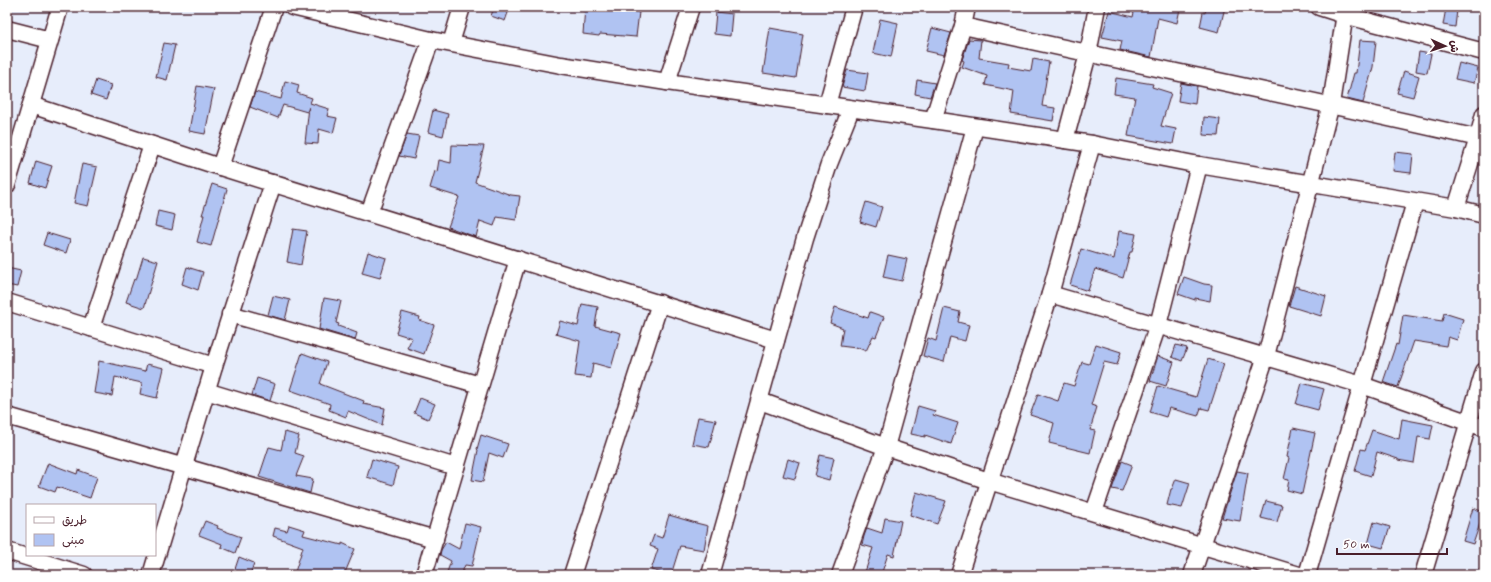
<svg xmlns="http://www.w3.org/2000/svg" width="1491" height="582" font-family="Mynerve,'Playpen Sans Arabic',sans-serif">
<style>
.building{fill:#b0c3f2;stroke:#4a1f2b}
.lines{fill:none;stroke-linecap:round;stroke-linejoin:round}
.minor-casing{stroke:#4a1f2b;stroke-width:19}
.minor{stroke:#fff;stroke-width:16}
</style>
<rect width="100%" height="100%" fill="#e7edfb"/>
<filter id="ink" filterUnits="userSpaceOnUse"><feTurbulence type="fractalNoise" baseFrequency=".025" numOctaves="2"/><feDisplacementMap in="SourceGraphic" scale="8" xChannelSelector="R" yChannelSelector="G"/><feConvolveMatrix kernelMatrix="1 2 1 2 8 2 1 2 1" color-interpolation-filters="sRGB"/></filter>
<g filter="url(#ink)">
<g class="building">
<path d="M494 7H510L505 21 491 16Z"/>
<path d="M585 7H602V8L639 12 636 37 600 34 599 36 583 34Z"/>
<path d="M1131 7H1170L1180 9 1177 23 1158 18 1151 57 1120 50 1122 41 1102 37 1109 11 1133 17 1134 12H1131Z"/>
<path d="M1206 7H1225L1219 32 1200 27 1203 12 1205 13Z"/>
<path d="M1446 8 1457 10 1455 27 1443 25Z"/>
<path d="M716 12 732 14 730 36 714 34Z"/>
<path d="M880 19 898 23 891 57 873 53Z"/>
<path d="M770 28 803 34 796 78 763 73Z"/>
<path d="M932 28 951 33 944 55 926 51Z"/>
<path d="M969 39 981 40 979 58 1009 63 1008 67 1031 71 1033 59 1049 62 1042 106 1055 108 1053 121 1011 114 1014 91 985 85 987 76 962 67 964 61 962 60Z"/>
<path d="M1360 40 1376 41 1373 67 1363 103 1347 99 1354 73H1356Z"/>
<path d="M164 43 175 45 167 80 156 77Z"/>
<path d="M1419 52 1431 54 1427 73 1416 71Z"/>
<path d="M1459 63 1478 68 1474 83 1455 79Z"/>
<path d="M847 70 868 73 865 91 842 87Z"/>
<path d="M1404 71 1419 76 1413 97 1397 93Z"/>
<path d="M1116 78 1153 84 1152 87 1171 93 1161 126 1176 129 1173 144 1128 136 1135 97 1114 94Z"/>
<path d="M96 80 111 85 106 100 91 95Z"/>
<path d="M917 80 935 83 930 97 915 94Z"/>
<path d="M285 81 299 85 297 93 312 98 310 103 329 109 327 116 337 118 333 133 319 129 318 144 305 143 309 107 307 112 283 105 278 118 250 107 255 92 281 99Z"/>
<path d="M1181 83 1197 86 1195 104 1178 101Z"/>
<path d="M197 86 214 89 205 134 189 131Z"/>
<path d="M433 110 448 114 443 136 428 132Z"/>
<path d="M1204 117 1220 119 1218 136 1203 135Z"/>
<path d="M407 134 419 136 414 159 399 156Z"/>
<path d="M452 145 484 146 475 182 511 195 520 196 516 220 497 217 494 226 480 221 476 237 448 227 459 197 430 188 435 171 437 172 439 160 451 163Z"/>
<path d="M1395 152 1413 154 1411 173 1393 171Z"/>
<path d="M36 161 52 166 45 188 30 183Z"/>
<path d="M82 164 97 167 88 206 74 203Z"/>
<path d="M212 184 227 189 211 246 197 242 204 215H202Z"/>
<path d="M866 202 882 207 876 227 860 222Z"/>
<path d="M158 211 175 215 172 230 155 226Z"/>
<path d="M293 229 307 231 301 265 287 262Z"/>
<path d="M1119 231 1136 234 1132 252H1130L1123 278 1095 269 1088 291 1070 285 1081 249 1114 259Z"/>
<path d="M47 233 70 240 66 253 43 245Z"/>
<path d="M368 252 386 258 380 278 362 273Z"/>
<path d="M888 255 907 259 902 281 883 277Z"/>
<path d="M143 257 158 261 144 308 126 302 134 279 136 280Z"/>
<path d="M187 267 203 272 198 290 182 284Z"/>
<path d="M7 268 21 271 17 287 7 285Z"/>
<path d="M1184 277 1204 284 1212 285 1210 301 1195 298V300L1178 294Z"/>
<path d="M1295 286 1326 296 1321 316 1289 306Z"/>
<path d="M273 296 290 300 285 320 268 315Z"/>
<path d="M324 298 341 301 336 323 339 324 338 326 357 333 355 340 319 329Z"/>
<path d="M582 304 598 307 595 326 621 333 611 368 593 363 591 378 575 376 580 341 556 334 560 321 578 326Z"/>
<path d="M835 307 868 318 870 312 884 317 876 337 873 336 866 351 856 347V348L840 346 843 328 830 323Z"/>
<path d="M944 308 960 312 958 322 969 325 965 341 950 337 944 362 923 356 928 338 936 341Z"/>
<path d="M402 312 420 317 419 320 434 325 424 354 407 348 412 338 396 333Z"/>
<path d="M1444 313 1463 319 1457 340 1448 337 1446 346 1414 341 1398 387 1383 382 1396 344 1398 345 1403 315 1442 321Z"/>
<path d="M1096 344 1121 352 1117 365 1104 362 1091 405 1097 407 1090 430 1095 431 1090 453 1049 443 1054 423 1030 415 1038 394 1058 401 1064 383 1074 386 1082 362 1089 364Z"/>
<path d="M1176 345 1187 348 1182 361 1172 357Z"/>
<path d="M302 353 327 362 320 384 364 401 363 404 385 408 382 425 348 411 346 417 329 410 330 404 290 390Z"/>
<path d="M1158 356 1174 362 1166 386 1150 381Z"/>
<path d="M1208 359 1224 364 1209 410 1201 408 1198 416 1169 408 1166 417 1150 412 1158 386 1196 397Z"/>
<path d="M99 361 145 371 147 364 164 368 157 398 140 394 142 383 115 377 112 396 94 393Z"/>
<path d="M257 378 275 384 270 401 252 395Z"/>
<path d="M1302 383 1324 389 1318 410 1296 404Z"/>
<path d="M420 398 435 404 428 419 414 413Z"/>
<path d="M918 406 935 411 933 415 958 423 951 444 925 435V437L911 434Z"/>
<path d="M698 417 716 420 709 447 692 444Z"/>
<path d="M1402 419 1433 425 1430 439 1418 437 1414 463 1398 460V459L1377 452 1371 476 1355 471 1361 449 1365 450 1372 430 1399 439Z"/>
<path d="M1293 428 1315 433 1302 494 1287 490 1289 480 1284 479 1289 458 1287 457Z"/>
<path d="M285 432 299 436 295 453 304 456 296 476 313 479 310 493 259 477 269 447 281 450Z"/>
<path d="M481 435 508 444 503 458 489 453 483 482 472 480 478 450 477 449Z"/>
<path d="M820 455 834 458 829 480 815 476Z"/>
<path d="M372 459 398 467 393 485 367 477Z"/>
<path d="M788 459 800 463 795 479 783 476Z"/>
<path d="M1122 461 1132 465 1122 491 1112 489Z"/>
<path d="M48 463 77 474 78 470 97 477 90 498 57 487 55 492 39 486Z"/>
<path d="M1237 471 1248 473 1240 521 1222 518Z"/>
<path d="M1176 479 1190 483 1182 508 1167 505 1171 489H1172Z"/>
<path d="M916 492 946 501 937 524 910 515Z"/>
<path d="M1266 501 1282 505 1277 522 1261 518Z"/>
<path d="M1473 508 1484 512 1473 544 1463 541Z"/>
<path d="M669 515 696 523 708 526 704 550 680 546 671 575 651 570 658 549 650 546 654 535 662 538Z"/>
<path d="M885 518 901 521 894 556 888 554 881 575H864L873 548 862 545 864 536 867 528 882 533Z"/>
<path d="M205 521 218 526 217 528 241 537 235 553 221 547 222 544 199 535Z"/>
<path d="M1374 522 1390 527 1383 548 1368 544Z"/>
<path d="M465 523 481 527 472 566 465 565 461 575H446L451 561 440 555 441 550 446 542 459 549Z"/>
<path d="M289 525 305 530 303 535 342 545V543L355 549 344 575H294L303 547 273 536 275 528 287 531Z"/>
<path d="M239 557 254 563 250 575H233Z"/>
</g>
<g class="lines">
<g class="minor-casing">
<g id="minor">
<path d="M292 7 431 40 561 65 667 82 933 120 1092 144 1199 165 1456 208 1484 215"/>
<path d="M1319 7 1344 15 1484 52"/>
<path d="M963 26C1135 64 1307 99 1478 138"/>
<path d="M7 29 50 40"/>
<path d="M451 43 462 7"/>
<path d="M667 82 691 7"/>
<path d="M31 105 220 167 776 340"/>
<path d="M827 105 854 7"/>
<path d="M933 120 963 26 967 7"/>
<path d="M1065 140 1088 54 1097 7"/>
<path d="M220 167 274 7"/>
<path d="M7 185 60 7"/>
<path d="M1456 208 1478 138 1484 114"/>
<path d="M369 213 431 40"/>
<path d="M1050 294 1362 385 1484 428"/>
<path d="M7 302 214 366"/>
<path d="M230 314 480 385"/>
<path d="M91 328 152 145"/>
<path d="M206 391 456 467"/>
<path d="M760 401 886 447 989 481 1299 575"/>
<path d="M7 416 435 539"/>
<path d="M1094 512 1158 325 1199 165"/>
<path d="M7 551 84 575"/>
<path d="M151 575 214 366 273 183"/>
<path d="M424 575 518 259"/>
<path d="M572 575 660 303"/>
<path d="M710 575 805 238 829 164 851 109"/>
<path d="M840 575 886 447 975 127"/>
<path d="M959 575 1050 294 1092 144"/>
<path d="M1192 575 1266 356 1331 104 1346 7"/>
<path d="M1307 575 1415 202"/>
<path d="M1423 575 1484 371"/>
</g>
</g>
<use href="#minor" class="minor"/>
</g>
</g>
<rect width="1491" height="582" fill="none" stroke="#fff" stroke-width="24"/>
<rect x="12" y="12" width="1467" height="558" fill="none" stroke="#4a1f2b" stroke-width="1.5" filter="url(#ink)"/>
<rect x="26" y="504" width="130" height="52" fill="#ffffff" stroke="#b7a5aa"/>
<rect x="34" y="517" width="20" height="6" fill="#ffffff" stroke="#b7a5aa"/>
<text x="62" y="524" font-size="12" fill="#4a1f2b">طريق</text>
<rect x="34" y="534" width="20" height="12" fill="#b0c3f2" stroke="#b7a5aa"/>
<text x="62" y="544" font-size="12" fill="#4a1f2b">مبنى</text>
<g transform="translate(1445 46) rotate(93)" stroke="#ffffff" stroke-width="3" paint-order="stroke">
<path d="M0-3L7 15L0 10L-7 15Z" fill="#4a1f2b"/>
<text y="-6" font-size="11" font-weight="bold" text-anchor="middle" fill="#4a1f2b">ش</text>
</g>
<path d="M1337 548v6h110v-6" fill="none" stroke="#4a1f2b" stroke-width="2"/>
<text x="1343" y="548" font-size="12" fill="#4a1f2b" stroke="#ffffff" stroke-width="3" paint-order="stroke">50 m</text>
</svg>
